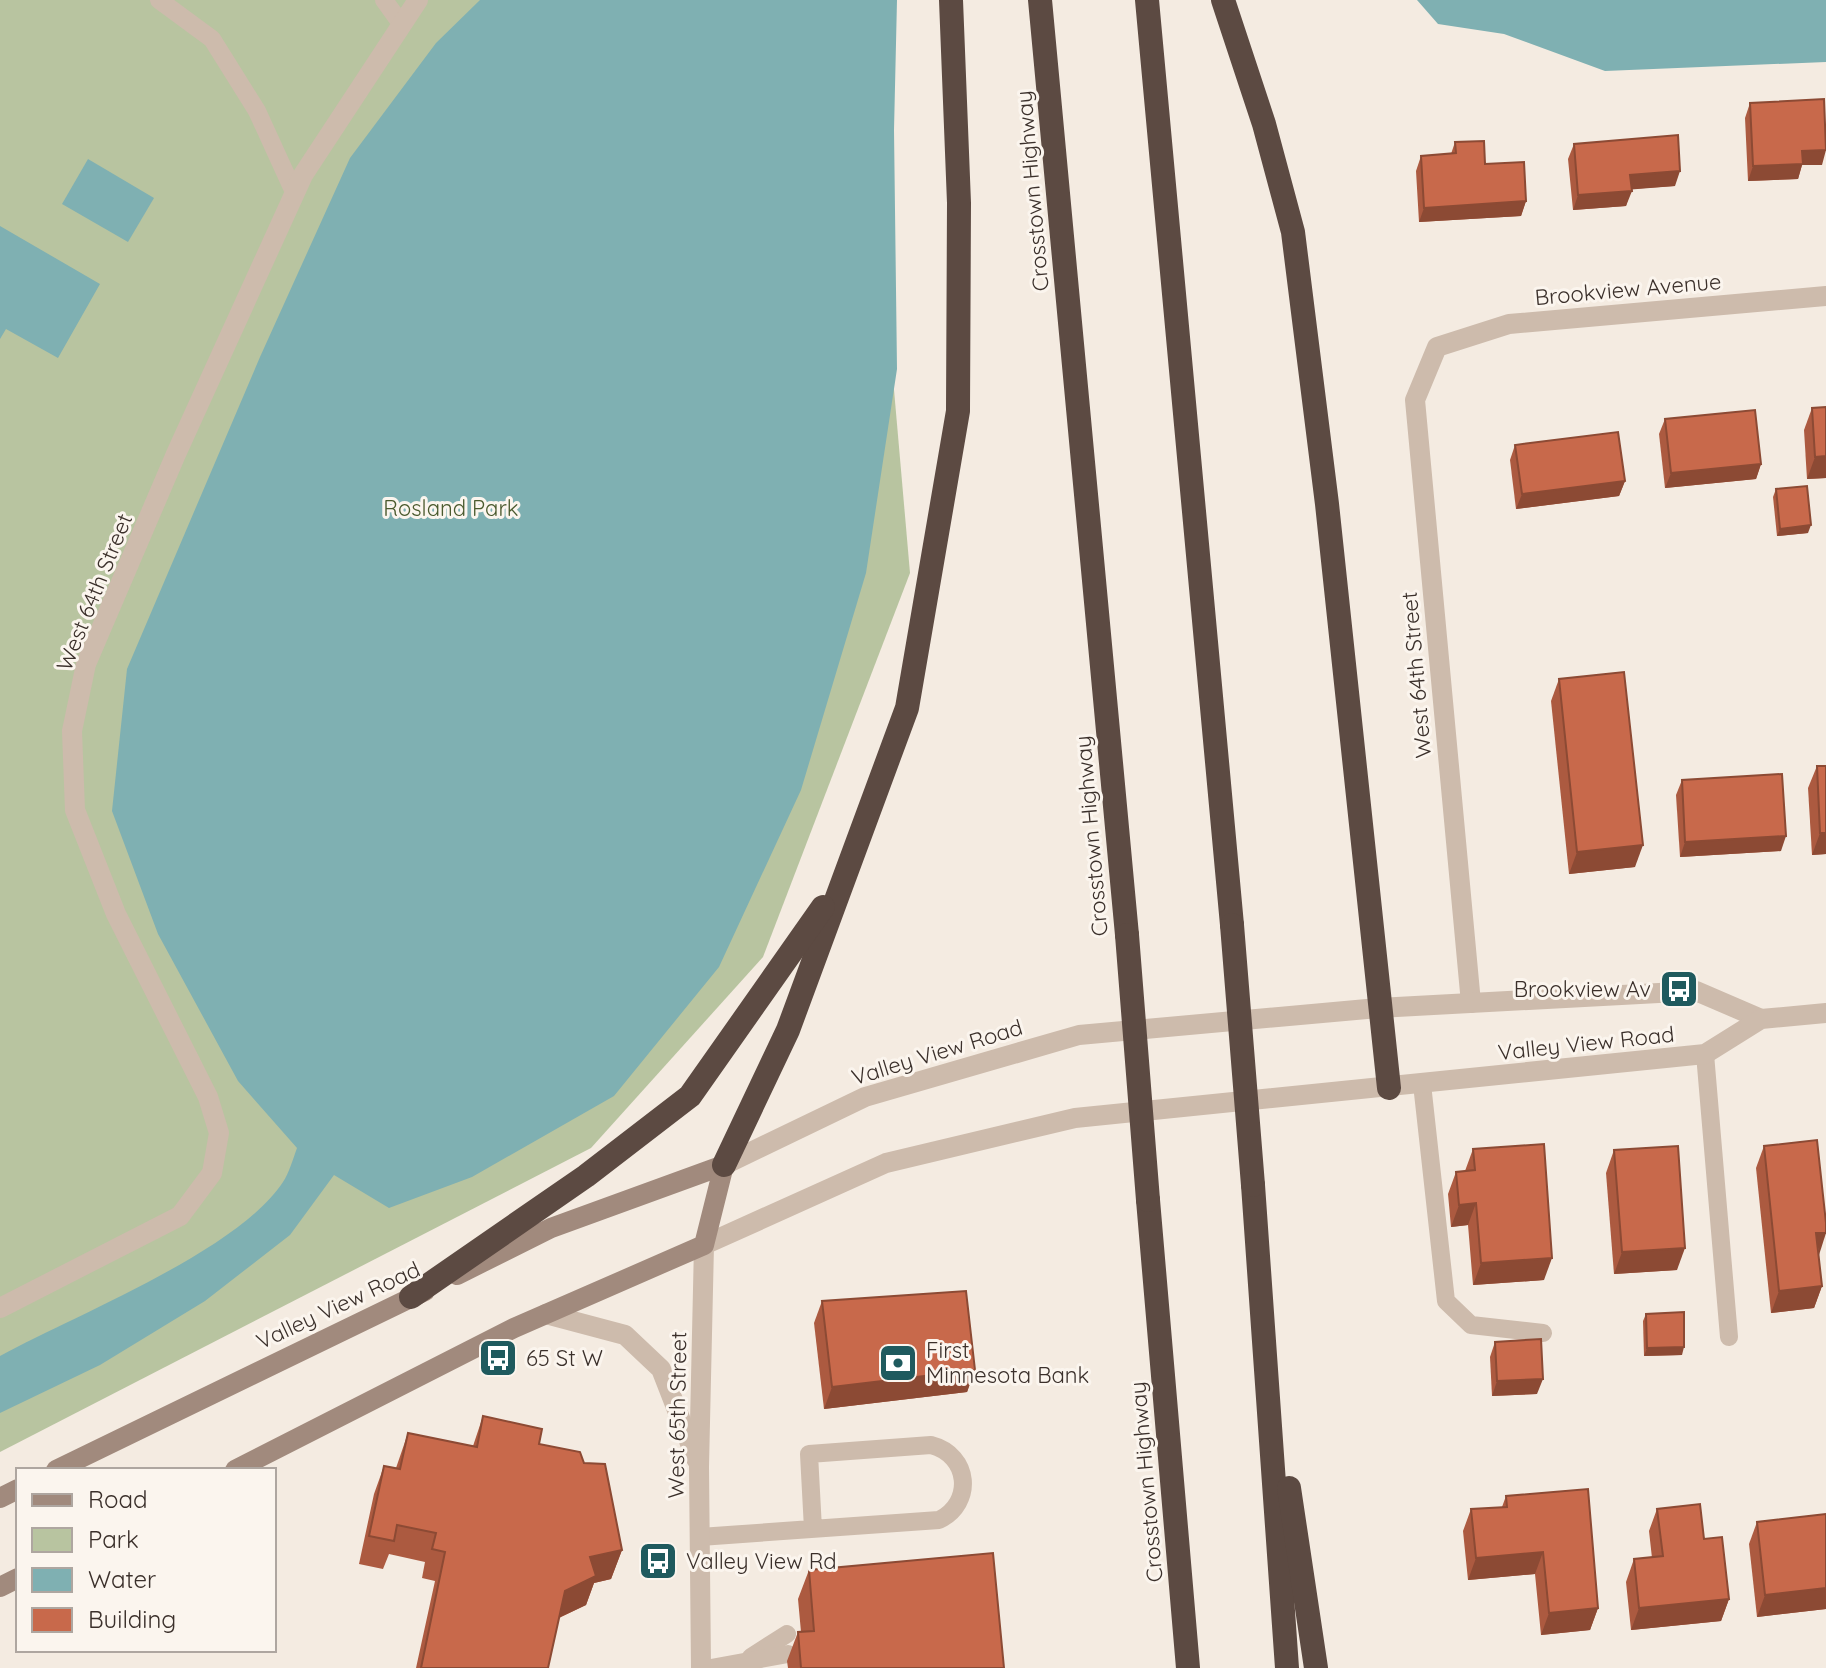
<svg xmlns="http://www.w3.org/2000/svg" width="1826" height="1668" font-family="Quicksand,sans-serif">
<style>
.green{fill:#b8c4a0}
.water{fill:#7fb0b2}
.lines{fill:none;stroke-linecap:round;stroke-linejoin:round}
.service{stroke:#cdbbac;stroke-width:18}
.minor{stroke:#cdbbac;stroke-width:20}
.tertiary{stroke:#cdbbac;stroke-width:20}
.secondary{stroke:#a18a7d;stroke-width:20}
.motorway{stroke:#5c4a42;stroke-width:24}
.motorway-bridge{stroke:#5c4a42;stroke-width:24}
.wall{fill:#ac5a40}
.shaded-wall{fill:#8c4a34}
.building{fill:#c8694b;stroke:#8c4a34;stroke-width:2}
.labels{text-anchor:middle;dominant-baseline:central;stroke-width:6;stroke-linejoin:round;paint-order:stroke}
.street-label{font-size:22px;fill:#3b302b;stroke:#fbf5ee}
.park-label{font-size:22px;fill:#4a5a2e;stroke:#fbf5ee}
.poi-label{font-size:22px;fill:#3b302b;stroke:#fbf5ee;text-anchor:start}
</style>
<rect width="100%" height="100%" fill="#f4ebe1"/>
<path class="green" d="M0 0H860L910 573 763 957 591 1148 0 1452Z"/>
<g class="water">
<path d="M480 0H897L894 130 897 369 866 573 801 790 719 967 614 1096 472 1177 389 1208 334 1175 290 1235 205 1301 100 1365 0 1413V1356C75 1315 238 1251 283 1182 289 1173 293 1159 297 1148L238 1081 158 934 112 811 127 669 260 357 350 158 436 43Z"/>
<path d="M1417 0H1826V62L1605 71 1504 34 1438 24Z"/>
<path d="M88 159 154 198 128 242 62 204Z"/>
<path d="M0 226 100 284 58 358 6 329 0 339Z"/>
</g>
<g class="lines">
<g class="service">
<path d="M159 0 212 39 257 111 294 192"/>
<path d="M384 0 402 25"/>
<path d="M1705 1054 1729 1337"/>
<path d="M1422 1084 1446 1301 1471 1325 1543 1333"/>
<path d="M700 1537 939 1520C974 1503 970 1455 931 1445L809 1454 813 1529"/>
<path d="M751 1657 787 1634"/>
<path d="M711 1668 788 1654"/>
</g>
<g class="minor">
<path d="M1471 1003 1415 400 1437 347 1509 324 1826 296"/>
<path d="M0 1308 180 1216 212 1173 219 1133 208 1097 116 914 75 810 72 731 86 664 176 454 303 175 418 0"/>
</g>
<g class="tertiary">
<path d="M724 1165 865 1097 1079 1035 1378 1008 1696 991 1761 1019"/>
<path d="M546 1314 625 1335 661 1369 696 1459"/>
<path d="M701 1668 699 1467 704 1245 886 1163 1075 1118 1705 1054 1761 1019 1826 1013"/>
</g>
<g class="secondary">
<path d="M457 1275 551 1228 724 1165"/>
<path d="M56 1470 425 1291"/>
<path d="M235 1470 514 1328 704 1245 724 1165"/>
<path d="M0 1498 18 1489"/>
<path d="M0 1587 18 1578"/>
</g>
<g class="motorway">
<path d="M1040 0 1127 935"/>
<path d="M1147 0 1232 925"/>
<path d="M1223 0 1264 124 1293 232 1327 504 1389 1088"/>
<path d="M724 1165 788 1030 907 708 958 411 959 203 951 0"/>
<path d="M1253 1185 1287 1668"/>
<path d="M1148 1200 1188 1668"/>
<path d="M411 1297 586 1176 690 1096 823 907"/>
<path d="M1289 1488 1316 1668"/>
</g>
<g class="motorway-bridge">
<path d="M1232 925 1253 1185"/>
<path d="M1127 935 1148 1200"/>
</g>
</g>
<g class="wall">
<path d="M1750 103 1822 165H1802L1798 179 1748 181 1745 118Z"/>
<path d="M1455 142 1485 164 1526 201 1521 216 1419 222 1416 171 1421 156 1451 154Z"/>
<path d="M1574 144 1675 186 1631 189 1626 206 1573 210 1568 159Z"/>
<path d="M1812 408 1826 478 1807 479 1804 430Z"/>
<path d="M1665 419 1761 464 1756 479 1665 488 1659 434Z"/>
<path d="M1515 445 1625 481 1619 496 1516 509 1510 460Z"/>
<path d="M1776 489 1808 533 1777 536 1773 497Z"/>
<path d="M1559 679 1635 867 1569 874 1551 701Z"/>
<path d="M1817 766H1826V854L1812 855 1808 788Z"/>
<path d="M1682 780 1781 851 1680 857 1676 795Z"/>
<path d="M1764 1146 1822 1286 1814 1308 1771 1313 1756 1168Z"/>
<path d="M1473 1149 1544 1280 1473 1285 1468 1225 1451 1227 1448 1194 1456 1172 1465 1171Z"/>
<path d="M1614 1150 1677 1270 1614 1274 1606 1173Z"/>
<path d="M822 1301 975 1370 967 1392 824 1409 814 1323Z"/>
<path d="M1646 1314 1682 1355 1644 1356 1643 1321Z"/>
<path d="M1495 1342 1537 1394 1492 1396 1490 1357Z"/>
<path d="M483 1416 539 1444 622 1550 611 1579 594 1583 586 1605 559 1618 548 1668H416L435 1581 422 1578 425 1562 389 1554 383 1569 359 1564 374 1494 384 1466 396 1468 408 1433 473 1446Z"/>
<path d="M1506 1496 1598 1608 1590 1630 1541 1635 1535 1574 1468 1580 1463 1531 1471 1509 1502 1507Z"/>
<path d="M1657 1509 1704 1539 1729 1599 1721 1621 1631 1630 1626 1582 1634 1559 1652 1558 1649 1531Z"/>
<path d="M1826 1514V1609L1757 1617 1749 1544 1757 1522Z"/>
<path d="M809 1570 1004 1668H788L787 1661 798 1632H801L798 1599Z"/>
</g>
<g class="shaded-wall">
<path d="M1826 150 1822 165H1802L1798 179 1748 181 1753 166 1802 151Z"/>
<path d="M1680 171 1675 186 1625 190 1630 175Z"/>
<path d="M1632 191 1626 206 1573 210 1578 195Z"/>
<path d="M1526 201 1521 216 1419 222 1424 208Z"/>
<path d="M1826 456V478L1807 479 1815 457Z"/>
<path d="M1761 464 1756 479 1665 488 1671 473Z"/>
<path d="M1625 481 1619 496 1516 509 1522 494Z"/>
<path d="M1811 525 1808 533 1777 536 1780 529Z"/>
<path d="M1820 833H1826V854L1812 855Z"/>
<path d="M1786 836 1781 851 1680 857 1685 842Z"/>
<path d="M1643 845 1635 867 1569 874 1577 852Z"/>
<path d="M1476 1203 1468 1225 1451 1227 1459 1205Z"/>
<path d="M1816 1233H1826L1819 1255Z"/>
<path d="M1685 1248 1677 1270 1614 1274 1622 1252Z"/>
<path d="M1552 1258 1544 1280 1473 1285 1481 1263Z"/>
<path d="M1822 1286 1814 1308 1771 1313 1779 1291Z"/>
<path d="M1684 1347 1682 1355 1644 1356 1647 1348Z"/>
<path d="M975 1370 967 1392 824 1409 832 1387Z"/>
<path d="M1543 1379 1537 1394 1492 1396 1497 1381Z"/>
<path d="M622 1550 611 1579 594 1583 586 1605 554 1620 565 1591 590 1557Z"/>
<path d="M1543 1552 1535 1574 1468 1580 1476 1558Z"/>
<path d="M1826 1588V1609L1757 1617 1765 1595Z"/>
<path d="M1729 1599 1721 1621 1631 1630 1639 1608Z"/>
<path d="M1598 1608 1590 1630 1541 1635 1549 1613Z"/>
</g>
<g class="building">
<path d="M1824 99 1826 150 1802 151 1803 164 1753 166 1750 103Z"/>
<path d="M1678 135 1680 171 1630 175 1632 191 1578 195 1574 144Z"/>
<path d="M1484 141 1485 164 1524 162 1526 201 1424 208 1421 156 1456 153 1455 142Z"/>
<path d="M1826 407V456L1815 457 1812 408Z"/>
<path d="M1755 410 1761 464 1671 473 1665 419Z"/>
<path d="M1618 432 1625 481 1522 494 1515 445Z"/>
<path d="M1807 486 1811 525 1780 529 1776 489Z"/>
<path d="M1624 672 1643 845 1577 852 1559 679Z"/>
<path d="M1817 766H1826V833H1820Z"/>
<path d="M1782 774 1786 836 1685 842 1682 780Z"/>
<path d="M1817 1140 1826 1223V1233H1816L1822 1286 1779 1291 1764 1146Z"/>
<path d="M1544 1144 1552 1258 1481 1263 1476 1203 1459 1205 1456 1172 1475 1170 1473 1149Z"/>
<path d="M1678 1146 1685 1248 1622 1252 1614 1150Z"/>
<path d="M966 1291 975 1370 832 1387 822 1301Z"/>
<path d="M1684 1312V1347L1647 1348 1646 1314Z"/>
<path d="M1541 1339 1543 1379 1497 1381 1495 1342Z"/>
<path d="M483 1416 542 1429 539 1444 580 1452 584 1463 605 1464 622 1550 590 1557 596 1576 565 1591 548 1668H421L445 1552 432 1549 436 1533 397 1525 394 1541 369 1536 384 1466 400 1469 408 1433 477 1447Z"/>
<path d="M1588 1489 1598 1608 1549 1613 1543 1552 1476 1558 1471 1509 1507 1507 1506 1496Z"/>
<path d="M1700 1504 1704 1539 1722 1537 1729 1599 1639 1608 1634 1559 1663 1556 1657 1509Z"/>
<path d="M1826 1514V1588L1765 1595 1757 1522Z"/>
<path d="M993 1553 1004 1668H801L798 1632 814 1631 809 1570Z"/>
</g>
<defs>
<g id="bus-square" transform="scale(2)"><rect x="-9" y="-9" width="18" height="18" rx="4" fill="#1f5a5e" stroke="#fbf5ee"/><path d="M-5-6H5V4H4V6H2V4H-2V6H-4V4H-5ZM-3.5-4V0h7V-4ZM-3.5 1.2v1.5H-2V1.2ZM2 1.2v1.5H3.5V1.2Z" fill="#fff"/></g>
<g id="bank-square" transform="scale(2)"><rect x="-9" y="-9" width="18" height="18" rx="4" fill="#1f5a5e" stroke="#fbf5ee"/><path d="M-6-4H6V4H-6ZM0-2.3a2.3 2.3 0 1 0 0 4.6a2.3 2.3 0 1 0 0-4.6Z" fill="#fff"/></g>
</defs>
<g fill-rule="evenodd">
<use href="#bus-square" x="1679" y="989"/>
<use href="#bus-square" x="498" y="1358"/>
<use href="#bank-square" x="898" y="1363"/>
<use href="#bus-square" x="658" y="1561"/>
</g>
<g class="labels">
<g class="street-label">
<text transform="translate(1032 191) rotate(-95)">Crosstown Highway</text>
<text transform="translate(1628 289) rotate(-5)">Brookview Avenue</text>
<text transform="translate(94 592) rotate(-68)">West 64th Street</text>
<text transform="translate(1416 675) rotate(-95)">West 64th Street</text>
<text transform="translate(1091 836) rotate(-95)">Crosstown Highway</text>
<text transform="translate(1586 1043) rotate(-6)">Valley View Road</text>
<text transform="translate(937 1052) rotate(-17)">Valley View Road</text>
<text transform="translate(338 1305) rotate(-25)">Valley View Road</text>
<text transform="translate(677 1415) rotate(-89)">West 65th Street</text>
<text transform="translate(1146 1482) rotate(-95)">Crosstown Highway</text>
</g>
<g class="park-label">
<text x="451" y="508">Rosland Park</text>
</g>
<g class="poi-label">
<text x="1651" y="989" text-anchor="end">Brookview Av</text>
<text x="926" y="1350">First<tspan x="926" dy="25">Minnesota Bank</tspan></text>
<text x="526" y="1358">65 St W</text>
<text x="686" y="1561">Valley View Rd</text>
</g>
</g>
<rect x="16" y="1468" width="260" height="184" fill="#fbf5ee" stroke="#aea6a0" stroke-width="2"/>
<rect x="32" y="1494" width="40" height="12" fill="#a18a7d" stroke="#aea6a0" stroke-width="2"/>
<text x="88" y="1508" font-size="24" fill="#3b302b">Road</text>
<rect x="32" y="1528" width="40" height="24" fill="#b8c4a0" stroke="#aea6a0" stroke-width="2"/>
<text x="88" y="1548" font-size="24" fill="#3b302b">Park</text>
<rect x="32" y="1568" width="40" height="24" fill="#7fb0b2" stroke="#aea6a0" stroke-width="2"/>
<text x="88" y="1588" font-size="24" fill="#3b302b">Water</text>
<rect x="32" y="1608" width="40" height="24" fill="#c8694b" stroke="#aea6a0" stroke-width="2"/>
<text x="88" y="1628" font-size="24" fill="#3b302b">Building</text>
</svg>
